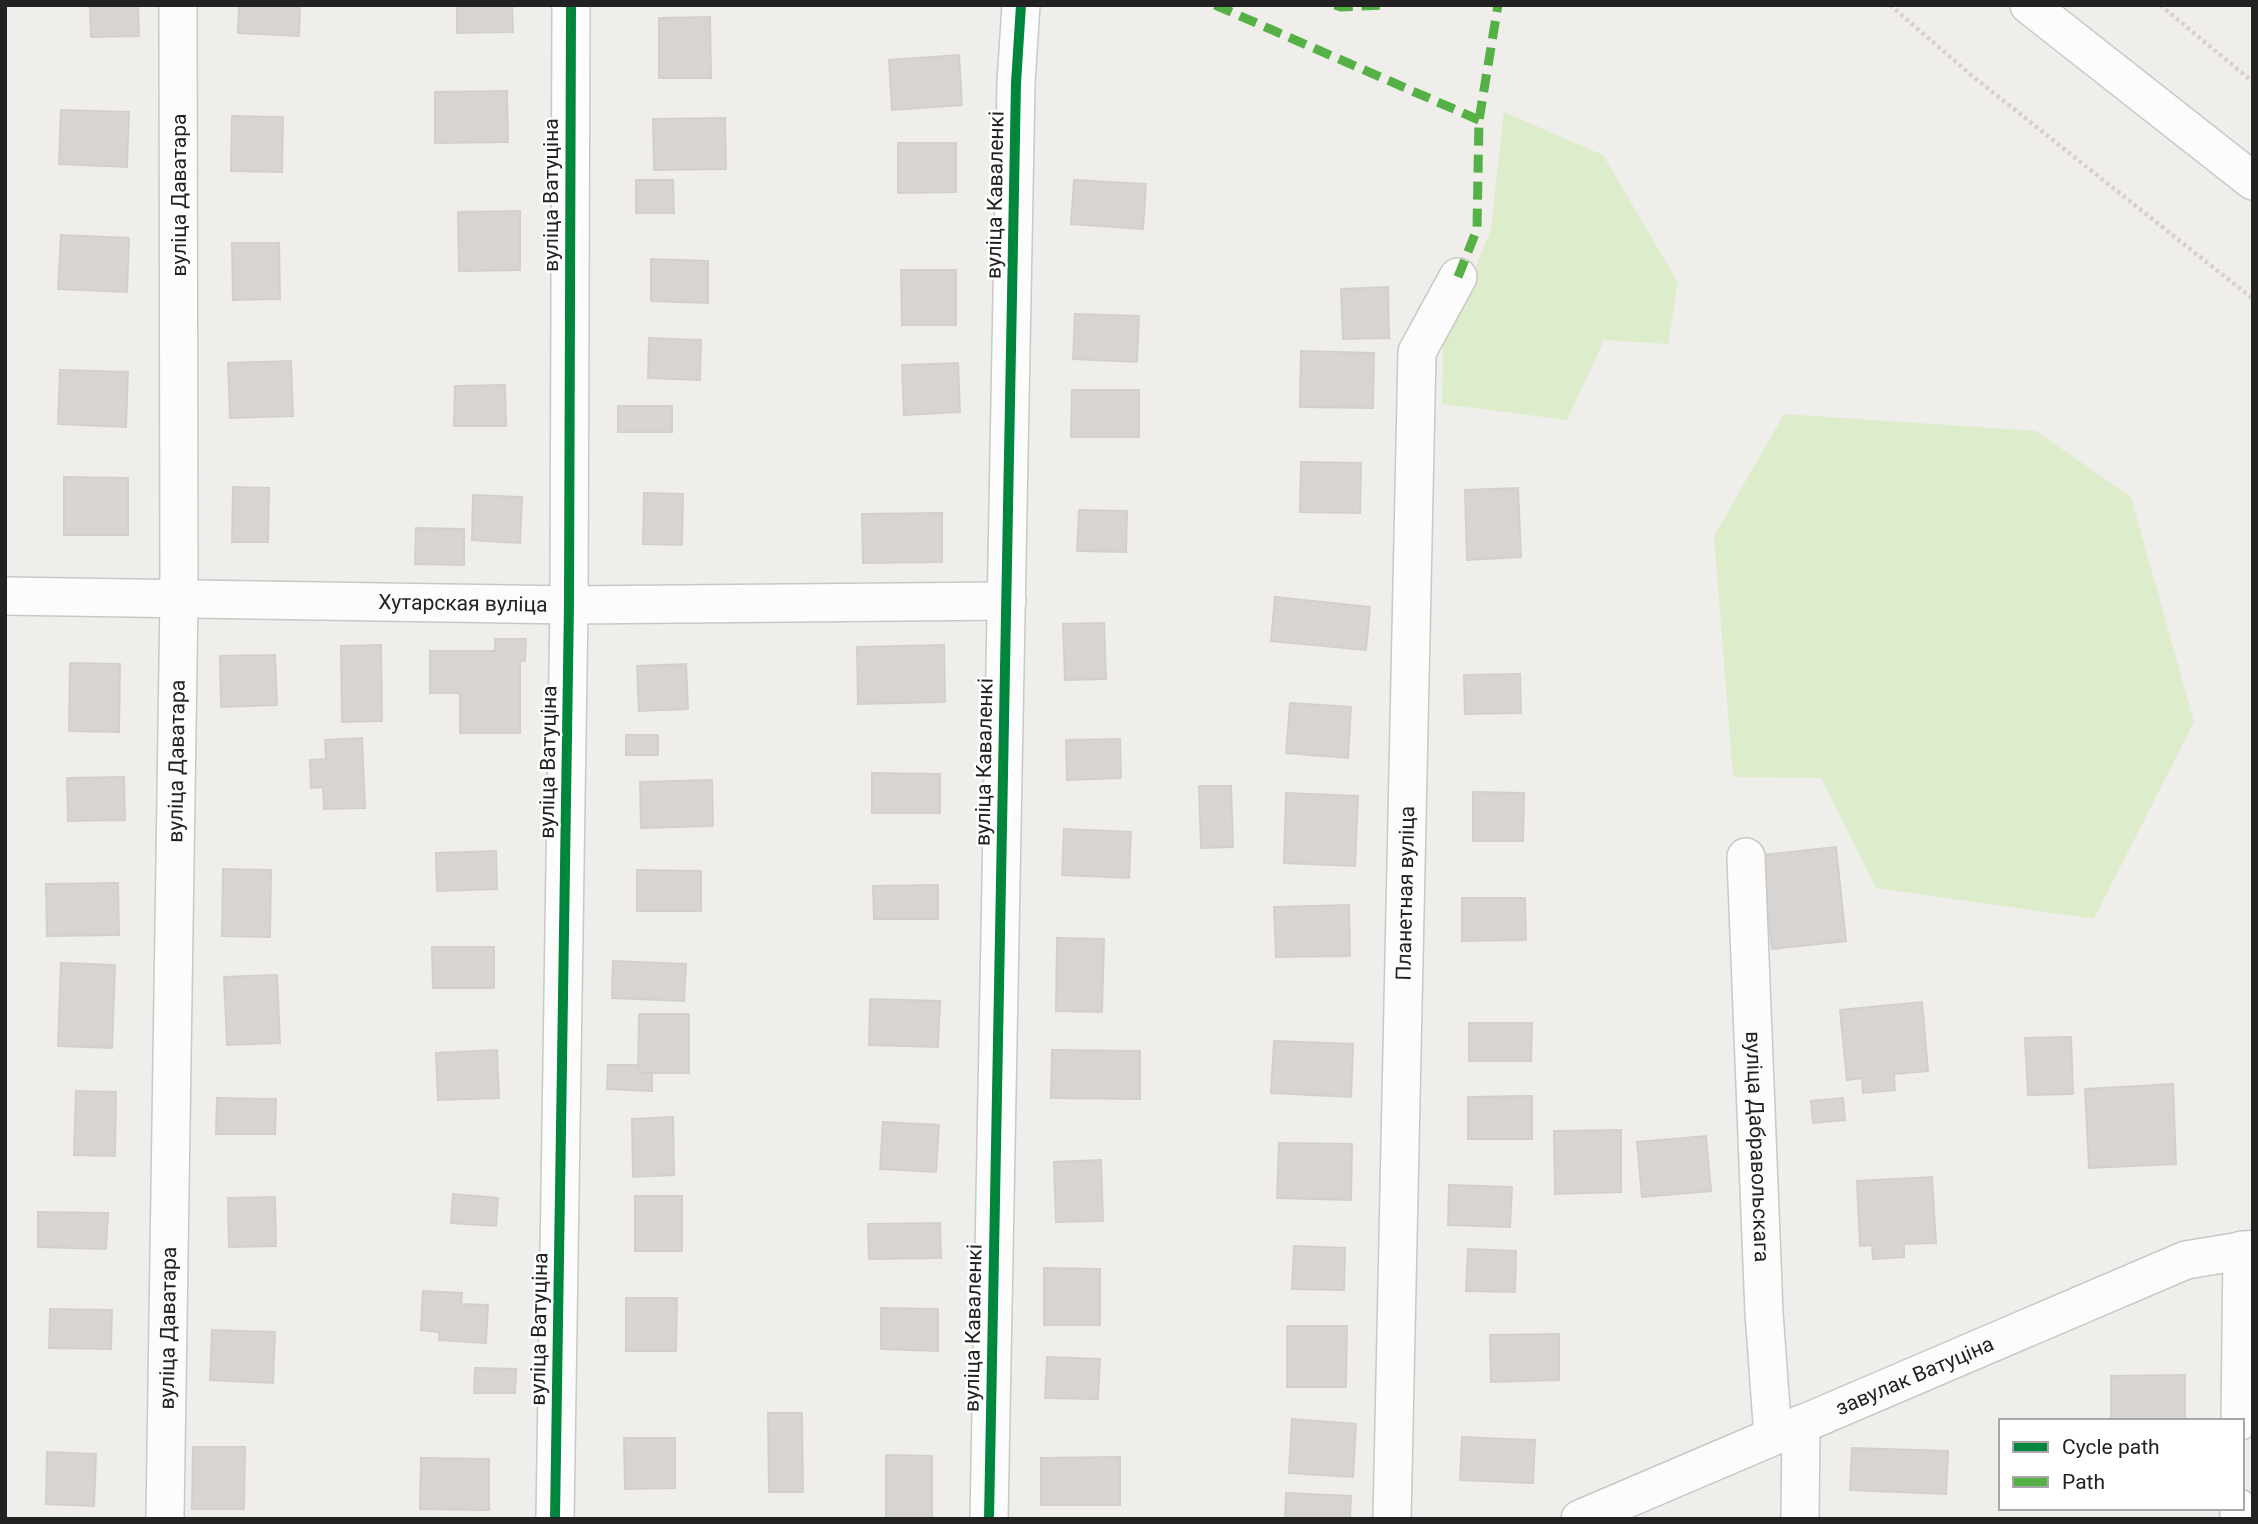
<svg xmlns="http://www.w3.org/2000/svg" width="2258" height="1524" font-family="Roboto,sans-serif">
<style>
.grass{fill:#ddeccb}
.building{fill:#d7d4d2;stroke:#d3d0cc;stroke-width:2}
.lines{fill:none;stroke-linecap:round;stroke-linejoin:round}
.minor-casing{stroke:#c9c8c7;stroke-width:40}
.path{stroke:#dccecd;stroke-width:4.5;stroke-dasharray:3.5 3.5;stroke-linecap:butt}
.minor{stroke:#fdfcfc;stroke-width:37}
.quiet{stroke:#55b145;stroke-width:9;stroke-dasharray:18 9;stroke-linecap:butt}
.cycleway-casing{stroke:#fff;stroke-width:15}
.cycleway{stroke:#00873e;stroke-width:10}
.labels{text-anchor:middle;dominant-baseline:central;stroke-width:5;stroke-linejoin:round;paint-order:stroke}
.street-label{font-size:21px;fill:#222;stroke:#fff}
</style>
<rect width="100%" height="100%" fill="#f0eeeb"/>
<g class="grass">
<path d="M1504 112 1603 155 1678 282 1668 344 1604 340 1567 420 1442 404 1443 347 1491 229Z"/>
<path d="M1784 414 2036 431 2131 497 2194 722 2094 919 1876 888 1821 778 1733 777 1714 536Z"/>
</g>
<g class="building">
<path d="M90 5H138L139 36 91 37Z"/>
<path d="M239 5H300L299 36 238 33Z"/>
<path d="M457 5H512L513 32 457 33Z"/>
<path d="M710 17 711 78H659V18Z"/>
<path d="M959 55 962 105 892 110 889 60Z"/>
<path d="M507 91 508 142 435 143V92Z"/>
<path d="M61 110 129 112 127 167 59 164Z"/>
<path d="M232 116 283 117 282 172 231 171Z"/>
<path d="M725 118 726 169 654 170 653 119Z"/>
<path d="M898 143H956V192L898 193Z"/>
<path d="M636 180H673L674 213H636Z"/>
<path d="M1074 180 1146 184 1143 229 1071 224Z"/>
<path d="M520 211V270L459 271 458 212Z"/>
<path d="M61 235 129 238 127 292 58 289Z"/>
<path d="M232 243H279L280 299 233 300Z"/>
<path d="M651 259 708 261V303L651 301Z"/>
<path d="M901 270H956V325H902Z"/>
<path d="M1388 287 1389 338 1343 339 1341 289Z"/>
<path d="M1075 314 1139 316 1137 362 1073 359Z"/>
<path d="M649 338 701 340 700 380 648 378Z"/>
<path d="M1301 351 1374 353 1373 408 1300 407Z"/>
<path d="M291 361 293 416 230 418 228 363Z"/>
<path d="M958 363 960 412 904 415 902 365Z"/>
<path d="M60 370 128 372 126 427 58 424Z"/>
<path d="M505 385 506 426H454L455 386Z"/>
<path d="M1072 390H1139V437H1071Z"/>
<rect x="618" y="406" width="54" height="26"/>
<path d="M1301 462 1361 463 1360 513 1300 512Z"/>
<path d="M64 477 128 478V535H64Z"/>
<path d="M233 487 269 488 268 542H232Z"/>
<path d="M1518 488 1521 557 1467 560 1465 490Z"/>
<path d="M644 493 683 494 682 545 643 544Z"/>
<path d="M473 495 522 497 520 543 472 540Z"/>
<path d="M1079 510 1127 511 1126 552 1077 551Z"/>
<path d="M942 513V562L863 563 862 514Z"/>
<path d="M416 528 464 529V565L415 564Z"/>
<path d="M1275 597 1370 607 1366 650 1271 641Z"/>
<path d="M1104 623 1106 679 1065 680 1063 624Z"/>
<path d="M495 639H526L525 661H520V733H460V693H430V651H495Z"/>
<path d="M381 645 382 721 342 722 341 646Z"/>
<path d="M944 645 945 702 858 704 857 647Z"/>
<path d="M275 655 277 705 221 707 220 656Z"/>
<path d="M70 663 120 664 119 732 69 731Z"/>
<path d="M686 664 688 709 639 711 637 666Z"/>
<path d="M1520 674 1521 713 1465 714 1464 675Z"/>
<path d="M1290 703 1351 707 1348 758 1286 753Z"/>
<rect x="626" y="735" width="32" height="20"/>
<path d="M362 738 365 808 324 809 323 787 311 788 310 760 326 759 325 740Z"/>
<path d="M1120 739 1121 778 1067 780 1066 740Z"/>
<path d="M872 773 940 774V813H872Z"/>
<path d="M124 777 125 820 68 821 67 778Z"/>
<path d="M712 780 713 826 641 828 640 782Z"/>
<path d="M1199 786H1231L1233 847 1201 848Z"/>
<path d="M1473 792 1524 793 1523 841H1473Z"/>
<path d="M1286 793 1358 796 1355 866 1284 863Z"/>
<path d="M1064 829 1131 832 1129 878 1062 875Z"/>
<path d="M1836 847 1846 941 1772 949 1762 855Z"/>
<path d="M496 851 497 889 437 891 436 853Z"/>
<path d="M223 869 271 870 270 937 222 936Z"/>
<path d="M637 870 701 871V911H637Z"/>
<path d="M118 883 119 935 47 936 46 884Z"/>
<path d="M938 885V919H874L873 886Z"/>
<path d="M1462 898H1525L1526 940 1462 941Z"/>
<path d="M1349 905 1350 956 1276 957 1274 907Z"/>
<path d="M1057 938 1104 939 1102 1012 1056 1011Z"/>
<path d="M432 947H494V988H433Z"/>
<path d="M613 961 686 964 684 1001 612 998Z"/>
<path d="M61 963 115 965 112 1048 58 1046Z"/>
<path d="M277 975 280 1043 227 1045 224 977Z"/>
<path d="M870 999 940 1001 938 1047 869 1045Z"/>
<path d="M1922 1002 1928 1071 1894 1074 1895 1090 1863 1093 1862 1078 1847 1080 1840 1010Z"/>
<path d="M639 1014H689V1073H638Z"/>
<path d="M1469 1023H1532L1531 1061H1469Z"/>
<path d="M2071 1037 2073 1094 2028 1095 2025 1038Z"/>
<path d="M1274 1041 1353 1044 1351 1097 1271 1093Z"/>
<path d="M497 1050 499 1098 438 1100 436 1053Z"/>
<path d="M1052 1050 1140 1051V1099L1051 1098Z"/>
<path d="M608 1065H638V1073H652V1091L607 1089Z"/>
<path d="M2173 1084 2176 1164 2089 1168 2085 1089Z"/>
<path d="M76 1091 116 1092 115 1156 74 1155Z"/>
<path d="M1532 1096V1139H1468V1097Z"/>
<path d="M217 1098 276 1099 275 1134H216Z"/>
<path d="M1843 1098 1845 1120 1813 1123 1811 1101Z"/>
<path d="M673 1117 674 1175 633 1177 632 1119Z"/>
<path d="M883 1122 939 1125 936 1172 880 1169Z"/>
<path d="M1621 1130V1192L1555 1194 1554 1131Z"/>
<path d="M1706 1136 1711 1191 1642 1197 1637 1142Z"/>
<path d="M1279 1143 1352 1144 1351 1200 1277 1198Z"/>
<path d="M1101 1160 1103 1221 1056 1222 1054 1162Z"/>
<path d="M1932 1177 1936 1243 1904 1244V1257L1873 1259 1872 1245 1860 1246 1857 1181Z"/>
<path d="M1449 1185 1512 1187 1510 1227 1448 1225Z"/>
<path d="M453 1194 498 1198 496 1226 451 1223Z"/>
<rect x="635" y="1196" width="47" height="55"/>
<path d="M275 1197 276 1246 229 1247 228 1198Z"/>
<path d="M38 1212 108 1213 106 1249 38 1247Z"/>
<path d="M940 1223 941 1258 869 1259 868 1224Z"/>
<path d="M1294 1246 1345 1248 1344 1290 1292 1289Z"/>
<path d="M1468 1249 1516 1251 1515 1292 1466 1291Z"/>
<path d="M1044 1268 1100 1269V1325H1044Z"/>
<path d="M423 1291 462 1293 461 1304 488 1305 486 1343 439 1340V1332L421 1330Z"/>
<path d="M626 1298H677L676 1351H626Z"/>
<path d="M881 1308 938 1309V1351L881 1349Z"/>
<path d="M50 1309 112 1310 111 1349 49 1348Z"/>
<path d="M1287 1326H1347L1346 1387H1287Z"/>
<path d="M212 1330 275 1332 273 1383 210 1380Z"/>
<path d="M1559 1334V1380L1491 1382 1490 1335Z"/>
<path d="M1047 1357 1100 1359 1098 1399 1045 1398Z"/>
<path d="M475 1368 516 1369 515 1393H474Z"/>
<path d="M2185 1375V1421H2111V1376Z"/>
<path d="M768 1413H802L803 1492H769Z"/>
<path d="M1292 1419 1356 1424 1353 1477 1289 1473Z"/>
<path d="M1462 1437 1535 1440 1533 1483 1460 1480Z"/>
<path d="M624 1438H675V1488L625 1489Z"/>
<path d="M193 1447H245L244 1509H192Z"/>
<path d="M1852 1448 1948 1451 1946 1494 1850 1490Z"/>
<path d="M47 1452 96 1454 94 1506 46 1504Z"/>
<path d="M886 1455 932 1456V1519H886Z"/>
<path d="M1120 1457V1505H1041V1458Z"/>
<path d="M421 1458 489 1459V1510L420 1509Z"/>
<path d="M1286 1493 1351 1496 1350 1519H1285Z"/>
</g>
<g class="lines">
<g class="minor-casing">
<g id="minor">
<path d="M2029 5 2253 181"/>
<path id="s1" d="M5 596 569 605 1007 601"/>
<path id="s2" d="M1746 857 1764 1313 1773 1436"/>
<path d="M2240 1421 2242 1250"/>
<path id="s3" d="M165 1519 179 598 178 5"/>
<path d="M555 1519 569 605 571 5"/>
<path d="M989 1519 1016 83 1021 5"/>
<path id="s4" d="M1392 1519 1417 352 1458 277"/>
<path id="s5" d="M1580 1519 2186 1260 2253 1249"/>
<path d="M1800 1519 1801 1424"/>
<path d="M2239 1519V1508"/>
</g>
</g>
<g class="path">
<path d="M1890 5 1971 75 2253 299"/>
<path d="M2160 5 2253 82"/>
</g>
<use href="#minor" class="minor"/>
<g class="quiet">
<path d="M1215 5 1479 120"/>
<path d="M1335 5 1341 7 1386 5"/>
<path d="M1458 277 1477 229 1479 120 1498 5"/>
</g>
<g class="cycleway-casing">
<g id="cycleway">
<path d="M555 1519 569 605 571 5"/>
<path d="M989 1519 1016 83 1021 5"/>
</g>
</g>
<use href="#cycleway" class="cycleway"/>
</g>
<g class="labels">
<g class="street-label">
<text transform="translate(179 195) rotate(-90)">вуліца Даватара</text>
<text transform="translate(551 195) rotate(-90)">вуліца Ватуціна</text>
<text transform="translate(995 195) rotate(-89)">вуліца Каваленкі</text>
<text stroke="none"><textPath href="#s1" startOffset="458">Хутарская вуліца</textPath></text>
<text stroke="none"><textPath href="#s3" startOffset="758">вуліца Даватара</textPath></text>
<text transform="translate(548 762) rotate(-89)">вуліца Ватуціна</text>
<text transform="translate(984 762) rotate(-89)">вуліца Каваленкі</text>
<text stroke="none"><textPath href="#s4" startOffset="626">Планетная вуліца</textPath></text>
<text stroke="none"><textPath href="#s2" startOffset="290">вуліца Дабравольскага</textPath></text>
<text transform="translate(973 1328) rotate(-89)">вуліца Каваленкі</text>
<text stroke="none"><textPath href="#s3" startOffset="191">вуліца Даватара</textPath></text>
<text transform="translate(539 1329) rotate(-89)">вуліца Ватуціна</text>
<text stroke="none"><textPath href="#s5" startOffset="364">завулак Ватуціна</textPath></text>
</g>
</g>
<rect width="2258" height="1524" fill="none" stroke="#222222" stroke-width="14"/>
<rect x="1999" y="1419" width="245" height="91" fill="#ffffff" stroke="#a7a7a7" stroke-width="2"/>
<rect x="2013" y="1442" width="35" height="10" fill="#00873e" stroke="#a7a7a7" stroke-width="2"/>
<text x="2062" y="1454" font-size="21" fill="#222222">Cycle path</text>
<rect x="2013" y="1477" width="35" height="10" fill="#55b145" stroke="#a7a7a7" stroke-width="2"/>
<text x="2062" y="1489" font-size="21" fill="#222222">Path</text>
</svg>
